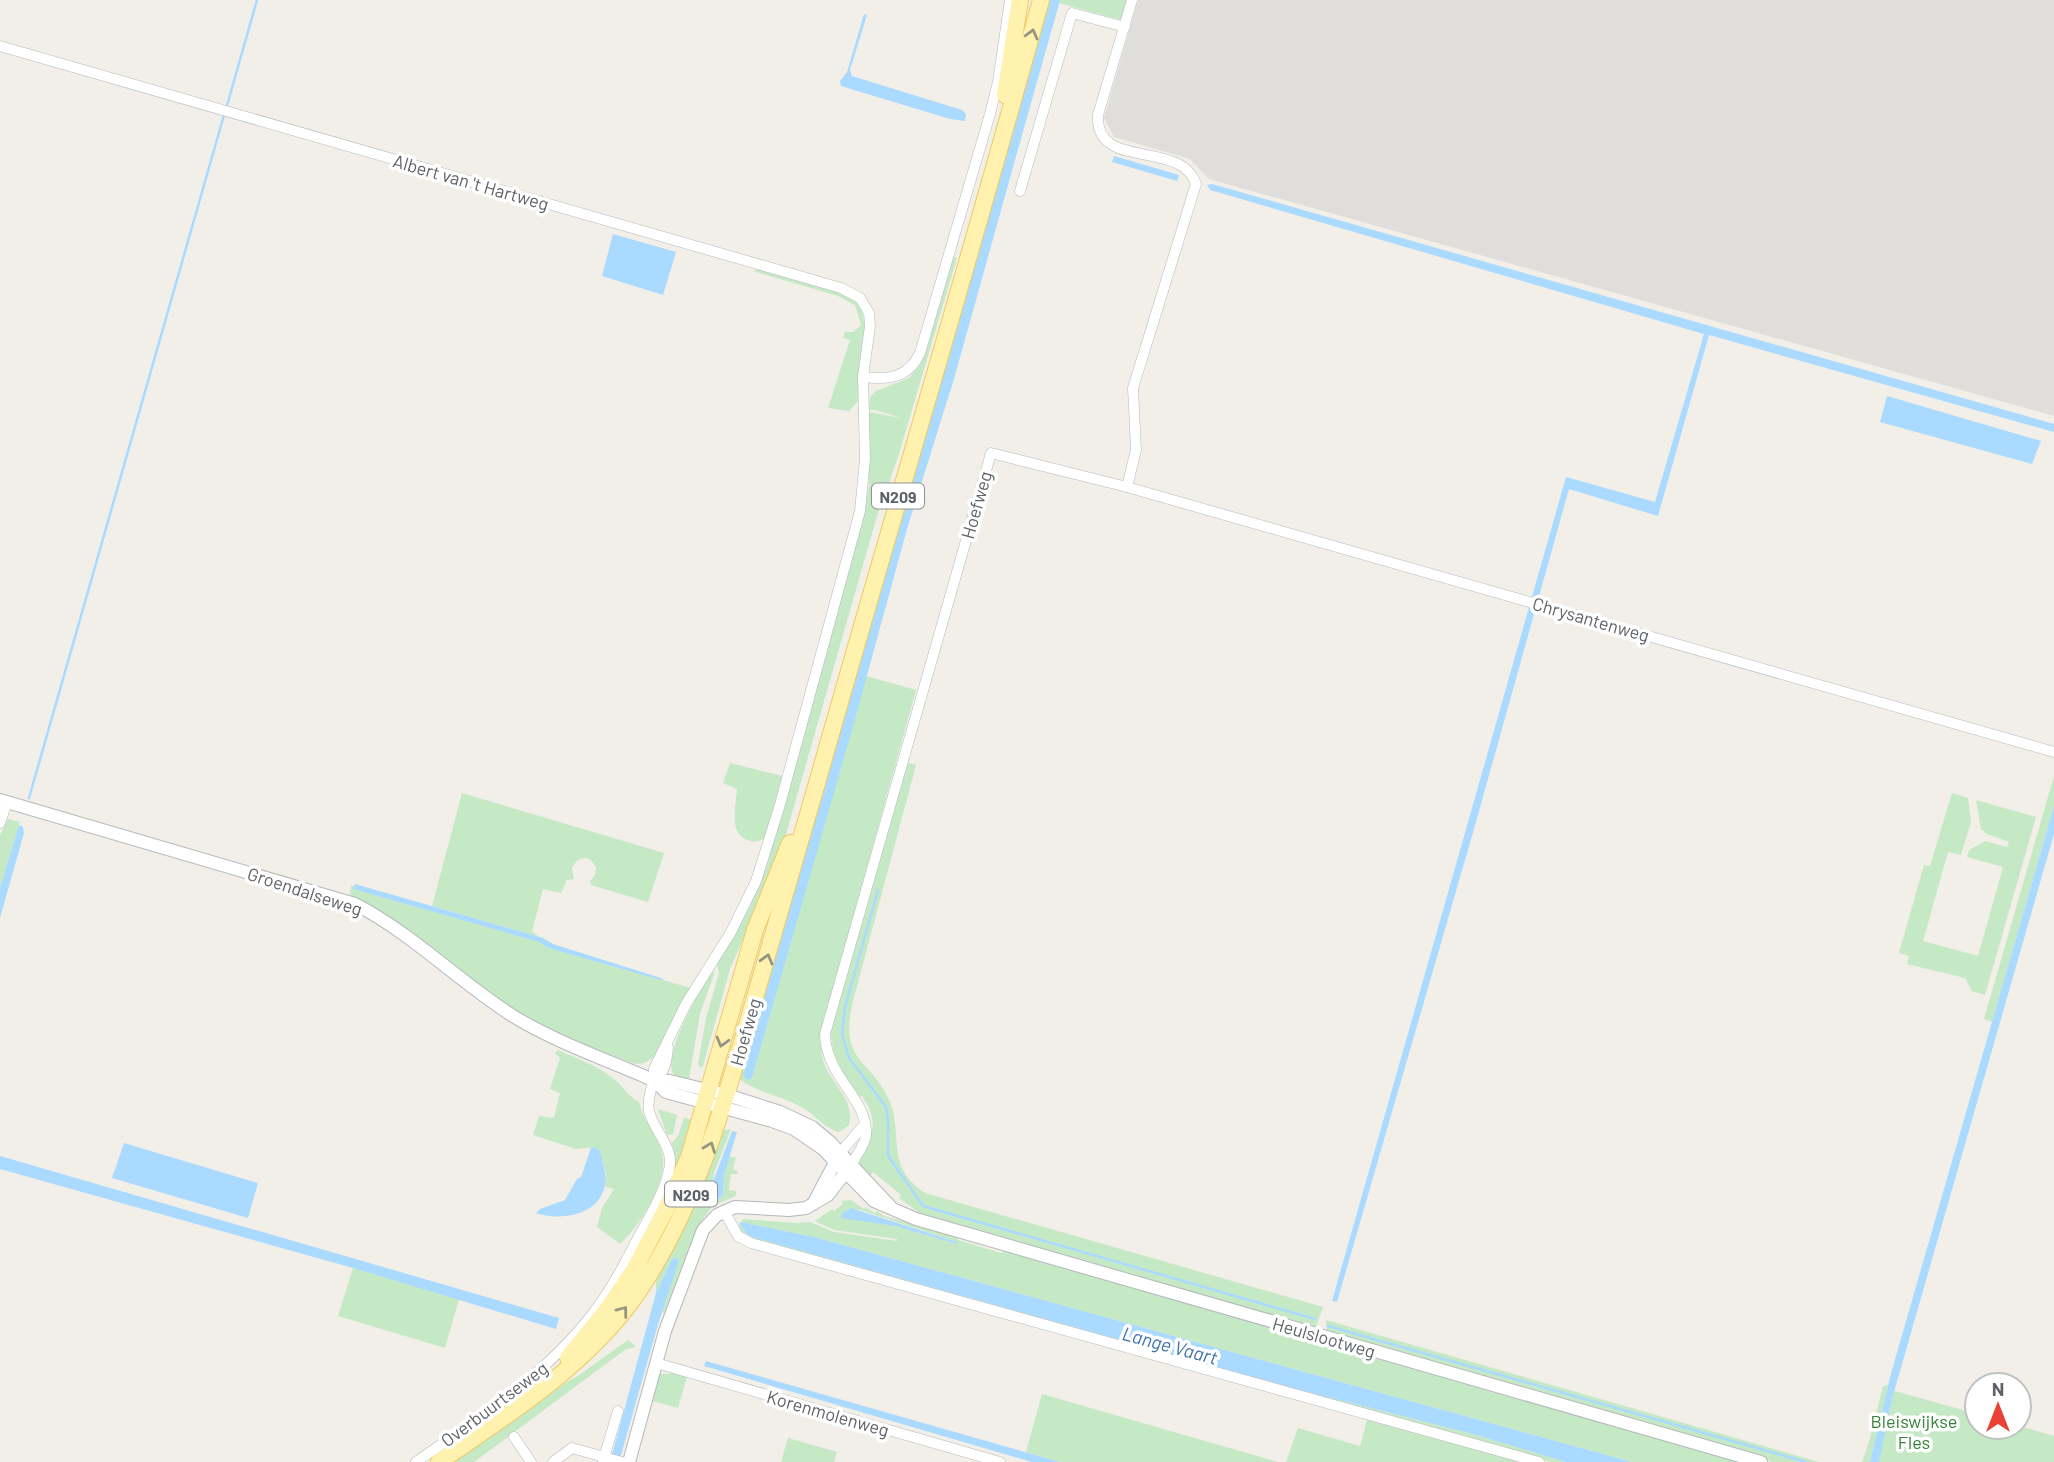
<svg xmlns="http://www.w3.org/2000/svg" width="2054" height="1462" font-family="Barlow,sans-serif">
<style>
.industrial{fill:#e0deda}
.green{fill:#c5e8c5;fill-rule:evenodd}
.water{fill:#aadaff}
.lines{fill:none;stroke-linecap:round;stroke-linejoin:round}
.stream{stroke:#aadaff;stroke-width:2.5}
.canal{stroke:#aadaff;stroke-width:10}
.minor-casing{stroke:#b5b8bc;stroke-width:11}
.tertiary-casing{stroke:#b5b8bc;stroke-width:14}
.primary-casing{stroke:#f2c960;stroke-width:18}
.minor{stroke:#fff;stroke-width:10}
.tertiary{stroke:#fff;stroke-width:12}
.primary{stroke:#fff2af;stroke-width:16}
.oneway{stroke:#979581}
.labels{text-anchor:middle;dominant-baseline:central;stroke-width:7;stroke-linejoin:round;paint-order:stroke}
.shield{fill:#fff;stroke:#8f9295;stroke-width:2}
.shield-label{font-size:16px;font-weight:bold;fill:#5f6368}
.street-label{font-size:18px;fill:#5f6368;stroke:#fff}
.park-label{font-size:18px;fill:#348238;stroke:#fff}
.water-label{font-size:19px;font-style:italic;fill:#4174aa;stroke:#fff}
</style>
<rect width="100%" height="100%" fill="#f1efe8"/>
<path class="industrial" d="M1138 0H2054V416L1209 179 1190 159 1114 137 1104 118Z"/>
<g class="green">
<path d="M1060 0H1128L1122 20 1059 3Z"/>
<path d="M953 257 957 258 898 457 877 516 780 855 730 969 703 1066 700 1068 698 1064 706 1018 719 973 717 964 749 908 767 865 858 538 869 487V412L901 418 876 410H869L870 397 876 391 909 378 920 365Z"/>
<path d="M758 269 845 294 858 304 862 311 865 326 860 358 858 401 849 411 828 408 850 340 843 338 845 332H853L861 325 855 305 838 296 753 271Z"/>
<path d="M928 417 743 1074 752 1078 866 676 916 690 821 1033C821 1044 821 1055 825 1066 834 1086 855 1101 849 1125L839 1132C826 1129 817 1117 806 1110 785 1096 760 1094 739 1079L738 1073Z"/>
<path d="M905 762 916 765 852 1005C840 1063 870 1058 889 1100 904 1133 884 1166 925 1193L1323 1307 1315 1329 927 1218 899 1198 901 1195 873 1172 870 1177 861 1169C853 1139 890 1138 862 1096L860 1097C845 1076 831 1058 831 1031Z"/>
<path d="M730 763 782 776 765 838C759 841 755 843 748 840 728 834 736 806 737 789L723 783Z"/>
<path d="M2054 776V806L1992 1022 1984 1019Z"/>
<path d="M462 793 664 853 648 902 591 885 590 881 595 875 596 867 590 859C580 857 577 859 572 868L574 879 567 880 561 893 543 889 532 931 539 937 432 906Z"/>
<path d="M1952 793 1968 798 1971 822 1961 855 1948 852 1923 941 1978 956 2003 867 1967 857 1969 850 1985 841 2007 847 2009 842 1987 834 1981 829 1976 800 2036 817 1985 995 1972 991 1965 978 1907 964 1909 956 1899 953 1924 865 1930 866Z"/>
<path d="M8 819 20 822 19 825 0 888V835Z"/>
<path d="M351 885 354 886V889L539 942 548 948 691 988 653 1058 644 1063 635 1064 570 1039 523 1016 350 897Z"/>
<path d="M713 970 714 974 700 1014 689 1079C641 1084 704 985 713 970Z"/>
<path d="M558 1050C575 1058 594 1064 610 1076 621 1083 628 1097 639 1102 643 1121 657 1135 662 1152 670 1180 639 1227 620 1244L597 1227 602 1208 614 1189 604 1186 606 1174 600 1151 594 1147 576 1149 533 1135 539 1116 554 1118 560 1093 550 1089 560 1058 555 1053Z"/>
<path d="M658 1109 677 1115 673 1134 667 1135Z"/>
<path d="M684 1118 692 1120V1128L677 1169 674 1168 675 1158 672 1143 678 1136Z"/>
<path d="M731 1129 714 1173 711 1205 723 1195 724 1175 729 1156 736 1158 733 1169 738 1172 737 1174H731L729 1190 736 1191V1196L712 1206 701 1222 664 1313 662 1312 676 1258 672 1259 656 1293V1274L698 1199 722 1131Z"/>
<path d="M851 1200 864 1209 865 1207 875 1213 877 1211 884 1216 956 1236 958 1240 1001 1253 1006 1250 1746 1462H1632L814 1237 741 1222 743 1219 795 1223 810 1222 834 1232 897 1241V1239L834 1230 815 1221 832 1209 834 1211 843 1204 841 1201ZM858 1209 957 1242V1244L895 1226 867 1221Z"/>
<path d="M739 1224 749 1236 1296 1389 1469 1433 1566 1462H1551L752 1241 741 1233Z"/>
<path d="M353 1268 459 1299 445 1348 338 1316Z"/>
<path d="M1326 1320 1819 1462H1772L1742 1451 1327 1332Z"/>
<path d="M628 1340 636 1347 626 1349 474 1462H453L506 1426 546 1394 579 1375Z"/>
<path d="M671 1371 687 1376 678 1408 653 1401 660 1374H670Z"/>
<path d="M1888 1385 1870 1462H1862L1869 1442 1883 1386Z"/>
<path d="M1890 1391 1894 1393 1895 1391 1977 1414V1427L2019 1426 2054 1436V1462H1873Z"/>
<path d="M1042 1394 1278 1462H1060L1026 1452Z"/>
<path d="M1368 1416 1530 1462H1286L1298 1428 1360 1446Z"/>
<path d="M788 1438 837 1452 834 1462H781Z"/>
</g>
<g class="water">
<path d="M864 14 867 15 850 70 852 76 962 110 966 114 965 121 950 119 841 86 840 81 847 72Z"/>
<path d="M1012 131 1022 135 954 379 907 529 854 723 752 1078 747 1080 743 1074C831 759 920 445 1012 131Z"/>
<path d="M1114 156 1179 175 1177 181 1112 162Z"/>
<path d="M1212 184 2054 424V432L1709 335 1658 516 1569 489 1474 829 1337 1302 1332 1301 1566 477 1655 502 1704 334 1210 190 1207 185Z"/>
<path d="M613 234 676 252 663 295 602 276Z"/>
<path d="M1887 396 2041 441 2032 464 1880 422Z"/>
<path d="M2054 806V834L1892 1399 1879 1462H1870L1890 1377Z"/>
<path d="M19 825 23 827 24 833 0 918V888Z"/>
<path d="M355 884 543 938 553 944 664 979 661 980 548 948 539 942 353 889Z"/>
<path d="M732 1131 737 1132 724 1175 723 1195 711 1205 705 1203Z"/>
<path d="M124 1143 258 1183 248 1218 112 1178Z"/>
<path d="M594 1147 600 1151C603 1164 608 1176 604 1189 596 1216 559 1221 536 1213L540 1209 565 1200 577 1179 581 1177 591 1148Z"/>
<path d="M0 1156 559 1318 556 1329 353 1268 0 1169Z"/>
<path d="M851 1208 957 1242V1244L895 1226 841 1218 842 1213Z"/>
<path d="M741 1222 814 1237 1632 1462H1566L1469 1433 1296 1389 749 1236 739 1224Z"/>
<path d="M676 1258 679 1261 659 1321 619 1462H610L656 1293 672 1259Z"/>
<path d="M706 1361 1060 1462H1032L704 1366Z"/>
</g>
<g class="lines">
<g class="stream">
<path d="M226 109 257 0"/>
<path d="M29 798 224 115"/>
<path d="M878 890 845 1007 842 1034 849 1058 886 1107 888 1120V1156L923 1206 1315 1319"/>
<path d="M1328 1326 1806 1462"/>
</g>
<path class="canal" d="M1014 145 1055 0"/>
<g class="minor-casing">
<g id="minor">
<path d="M0 46 841 288 860 298 869 313 870 326 863 377 865 459 860 511 779 808 756 881 731 932 686 1004 654 1069C655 1083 646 1098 649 1111 654 1132 675 1147 669 1170 664 1194 649 1217 638 1238 624 1265 610 1292 591 1316 543 1377 479 1418 416 1462"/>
<path d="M1020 191 1072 13 1125 27"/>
<path d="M863 377C889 380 908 378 920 353L990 114 998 82 1010 0"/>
<path d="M1127 487 2054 752"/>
<path d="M0 823 7 802"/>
<path d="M655 1081C665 1071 667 1061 668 1047"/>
<path d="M840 1153 864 1125"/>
<path d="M851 1165C856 1156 865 1145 866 1135 868 1098 826 1078 825 1034L991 453 1127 487 1136 450 1133 388 1196 184C1180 138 1095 172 1098 115L1132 0"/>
<path d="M724 1211 738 1236 751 1243 1539 1462"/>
<path d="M656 1363 1000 1462"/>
<path d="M514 1437 531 1462"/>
<path d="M603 1461 618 1411"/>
<path d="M553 1462 572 1448 622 1462"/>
</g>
</g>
<g class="tertiary-casing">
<g id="tertiary">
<path d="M0 800 355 904C413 934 458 981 513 1016 557 1043 608 1060 655 1081L666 1092 772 1121 794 1129 823 1149 874 1201 916 1219 1761 1462"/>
<path d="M655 1081H670L727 1095 780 1112 812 1127 830 1142 890 1206"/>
<path d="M813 1204 839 1155"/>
<path d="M629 1462 665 1331 703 1230 717 1215 735 1207 789 1210 806 1208 828 1195 851 1165"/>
</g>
</g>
<g class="primary-casing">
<g id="primary">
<path d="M1005 95 1020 0"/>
<path d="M568 1358 606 1311 634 1270 666 1209 689 1157 755 930 790 843"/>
<path d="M439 1462C509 1414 586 1366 636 1295 692 1214 720 1118 747 1025 771 944 794 863 817 783 891 522 969 262 1041 0"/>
</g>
</g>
<use href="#minor" class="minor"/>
<use href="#tertiary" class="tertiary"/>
<use href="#primary" class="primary"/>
</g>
<defs><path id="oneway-chevron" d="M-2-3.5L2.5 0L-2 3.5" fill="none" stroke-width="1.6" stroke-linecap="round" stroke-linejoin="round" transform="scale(1.75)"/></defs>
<g class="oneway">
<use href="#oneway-chevron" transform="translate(1032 34) rotate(-75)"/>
<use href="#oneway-chevron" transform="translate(767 959) rotate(-74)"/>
<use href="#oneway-chevron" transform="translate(722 1042) rotate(106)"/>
<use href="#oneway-chevron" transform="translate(710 1147) rotate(-69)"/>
<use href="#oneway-chevron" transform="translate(623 1311) rotate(-53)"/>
</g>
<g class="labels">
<g class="shield">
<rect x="872" y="483.5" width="52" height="25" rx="5"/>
<rect x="665" y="1181.5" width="52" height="25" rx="5"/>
</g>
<g class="shield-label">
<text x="898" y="496">N209</text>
<text x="691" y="1194">N209</text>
</g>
<g class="street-label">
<text transform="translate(471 182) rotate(16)">Albert van 't Hartweg</text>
<text transform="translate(976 505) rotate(-74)">Hoefweg</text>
<text transform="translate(1591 619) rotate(16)">Chrysantenweg</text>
<text transform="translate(305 891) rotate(18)">Groendalseweg</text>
<text transform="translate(745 1032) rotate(-74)">Hoefweg</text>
<text transform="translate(1324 1337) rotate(16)">Heulslootweg</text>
<text transform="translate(494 1404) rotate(-37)">Overbuurtseweg</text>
<text transform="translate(828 1413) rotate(16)">Korenmolenweg</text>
</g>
<g class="park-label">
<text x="1914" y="1421">Bleiswijkse<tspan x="1914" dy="21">Fles</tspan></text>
</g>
<g class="water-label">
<text transform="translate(1170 1345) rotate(15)">Lange Vaart</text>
</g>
</g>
<g transform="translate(1998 1406)"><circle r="33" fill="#ffffff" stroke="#bfc1c3" stroke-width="2"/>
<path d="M0-5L12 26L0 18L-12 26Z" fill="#ea4335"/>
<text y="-10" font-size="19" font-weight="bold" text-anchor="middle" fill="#5f6368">N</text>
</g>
</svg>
